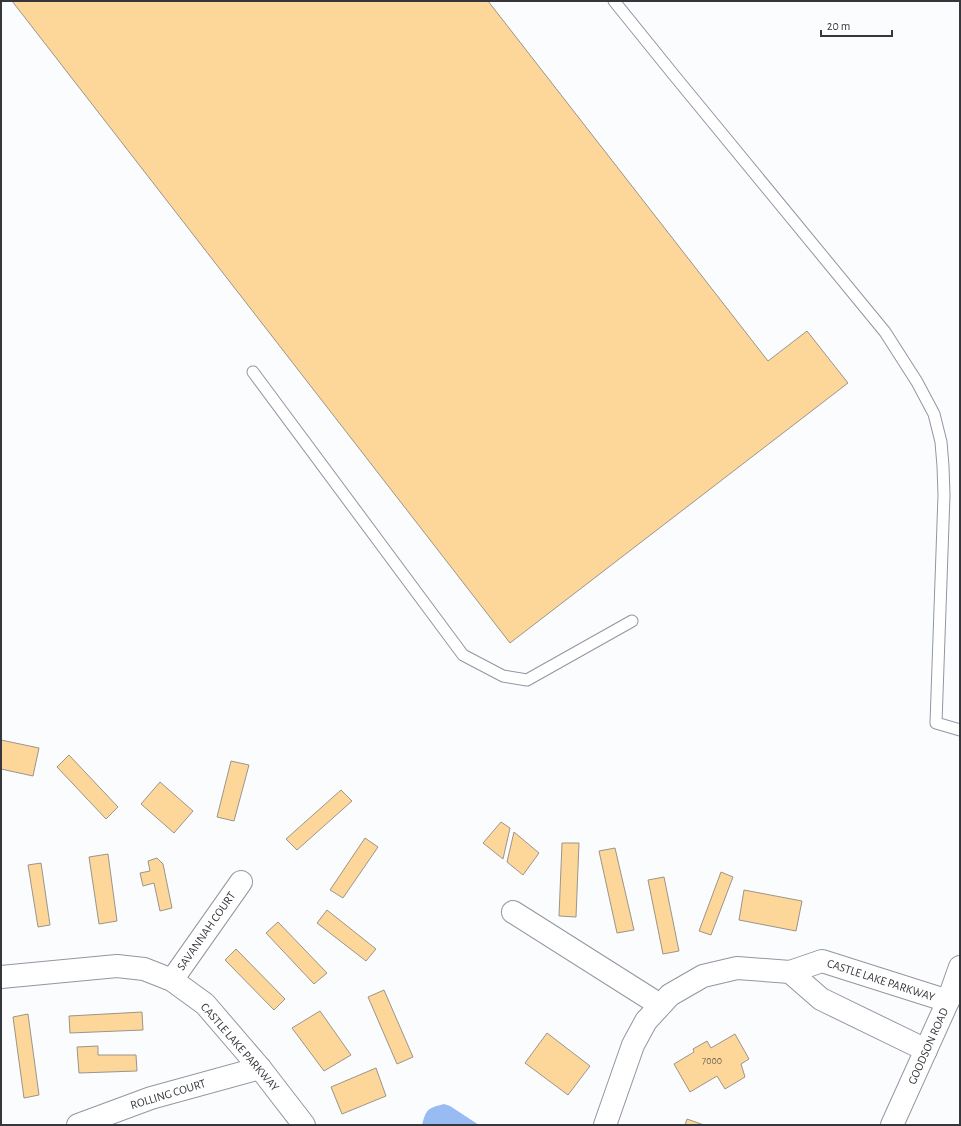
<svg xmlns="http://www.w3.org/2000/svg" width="961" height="1126" font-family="'Alegreya Sans',sans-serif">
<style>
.water{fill:#98bbf3}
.building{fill:#fdd699;stroke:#9b958b}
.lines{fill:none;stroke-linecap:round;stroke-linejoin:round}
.lane-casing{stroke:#9296a1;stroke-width:13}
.street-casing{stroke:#9296a1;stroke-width:24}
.lane{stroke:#fff;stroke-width:11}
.street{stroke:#fff;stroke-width:22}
.labels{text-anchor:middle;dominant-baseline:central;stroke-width:3.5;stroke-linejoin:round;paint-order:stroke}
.number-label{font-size:10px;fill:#685f53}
.street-label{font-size:12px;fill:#36373c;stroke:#fff}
</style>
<rect width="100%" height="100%" fill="#fbfcfe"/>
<path class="water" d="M444 1104 450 1106 479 1125H422C426 1109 428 1108 444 1104Z"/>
<g class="building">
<path d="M12 1H488L768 361 807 331 848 383 510 643Z"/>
<path d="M1 740 39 748 33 776 1 769Z"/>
<path d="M69 755 118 807 106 819 57 767Z"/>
<path d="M231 761 249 765 234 821 217 817Z"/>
<path d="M160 782 193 811 174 833 141 804Z"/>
<path d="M341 790 352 801 297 850 286 839Z"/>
<path d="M501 822 510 828 503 859 483 843Z"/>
<path d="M514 832 539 853 523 875 507 862Z"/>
<path d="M365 838 378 847 343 898 330 890Z"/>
<path d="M562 843H579L576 917 559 916Z"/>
<path d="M615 848 634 930 617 933 599 851Z"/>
<path d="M108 854 117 921 99 924 89 857Z"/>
<path d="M157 858 163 864 172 908 160 911 154 883 143 886 140 873 150 871 148 861Z"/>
<path d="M41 863 50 925 38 927 28 865Z"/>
<path d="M721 872 733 877 711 935 699 931Z"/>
<path d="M664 877 679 951 663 954 648 880Z"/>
<path d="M744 890 802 901 796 931 739 920Z"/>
<path d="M327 910 376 949 366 961 317 923Z"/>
<path d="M278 922 327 973 314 984 266 933Z"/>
<path d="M236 949 285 999 274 1010 225 960Z"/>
<path d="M384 990 413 1057 397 1064 368 997Z"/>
<path d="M320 1011 351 1055 324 1071 292 1028Z"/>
<path d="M142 1012 143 1030 70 1033 69 1016Z"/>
<path d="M28 1014 39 1095 24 1098 13 1017Z"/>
<path d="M547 1033 590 1066 568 1095 525 1063Z"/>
<path d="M735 1034 749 1059 741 1064 745 1077 725 1089 717 1076 690 1092 674 1064 694 1052 693 1049 707 1041 711 1048Z"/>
<path d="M98 1046V1055H136L137 1071 79 1073 77 1047Z"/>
<path d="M376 1068 386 1096 342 1114 331 1087Z"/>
<path d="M687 1119 704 1125H685Z"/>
</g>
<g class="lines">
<g class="lane-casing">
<g id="lane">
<path d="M614 1 673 74 885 332 917 382 934 414 941 442 943 466 944 495 936 723 960 730"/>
<path d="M253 372 463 655 503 676 527 680 632 621"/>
</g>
</g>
<g class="street-casing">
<g id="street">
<path d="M513 912 660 1005"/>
<path d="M790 972 821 999 926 1050"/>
<path d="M1 977 117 966 144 969 172 980 205 1004 260 1068 304 1125"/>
<path d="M172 980 241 882"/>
<path d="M78 1125 151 1098 260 1068"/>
<path d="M605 1125 633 1045 646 1021 670 995 703 976 737 968 790 972 822 961 948 1001"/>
<path d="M892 1125 948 1001 960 967"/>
</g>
</g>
<use href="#lane" class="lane"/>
<use href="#street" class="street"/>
</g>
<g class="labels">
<g class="number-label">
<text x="712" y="1061">7000</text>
</g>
<g class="street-label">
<text transform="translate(206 931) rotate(-55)">SAVANNAH COURT</text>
<text transform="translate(881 980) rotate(18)">CASTLE LAKE PARKWAY</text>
<text transform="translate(928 1046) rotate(-66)">GOODSON ROAD</text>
<text transform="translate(240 1047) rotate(49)">CASTLE LAKE PARKWAY</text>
<text transform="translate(168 1094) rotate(-17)">ROLLING COURT</text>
</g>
</g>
<rect width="961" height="1126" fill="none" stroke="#36373c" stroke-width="4"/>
<path d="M821 30v6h71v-6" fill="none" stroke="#36373c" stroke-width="2"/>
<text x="827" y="30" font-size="12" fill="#36373c" stroke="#ffffff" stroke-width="3" paint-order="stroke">20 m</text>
</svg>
